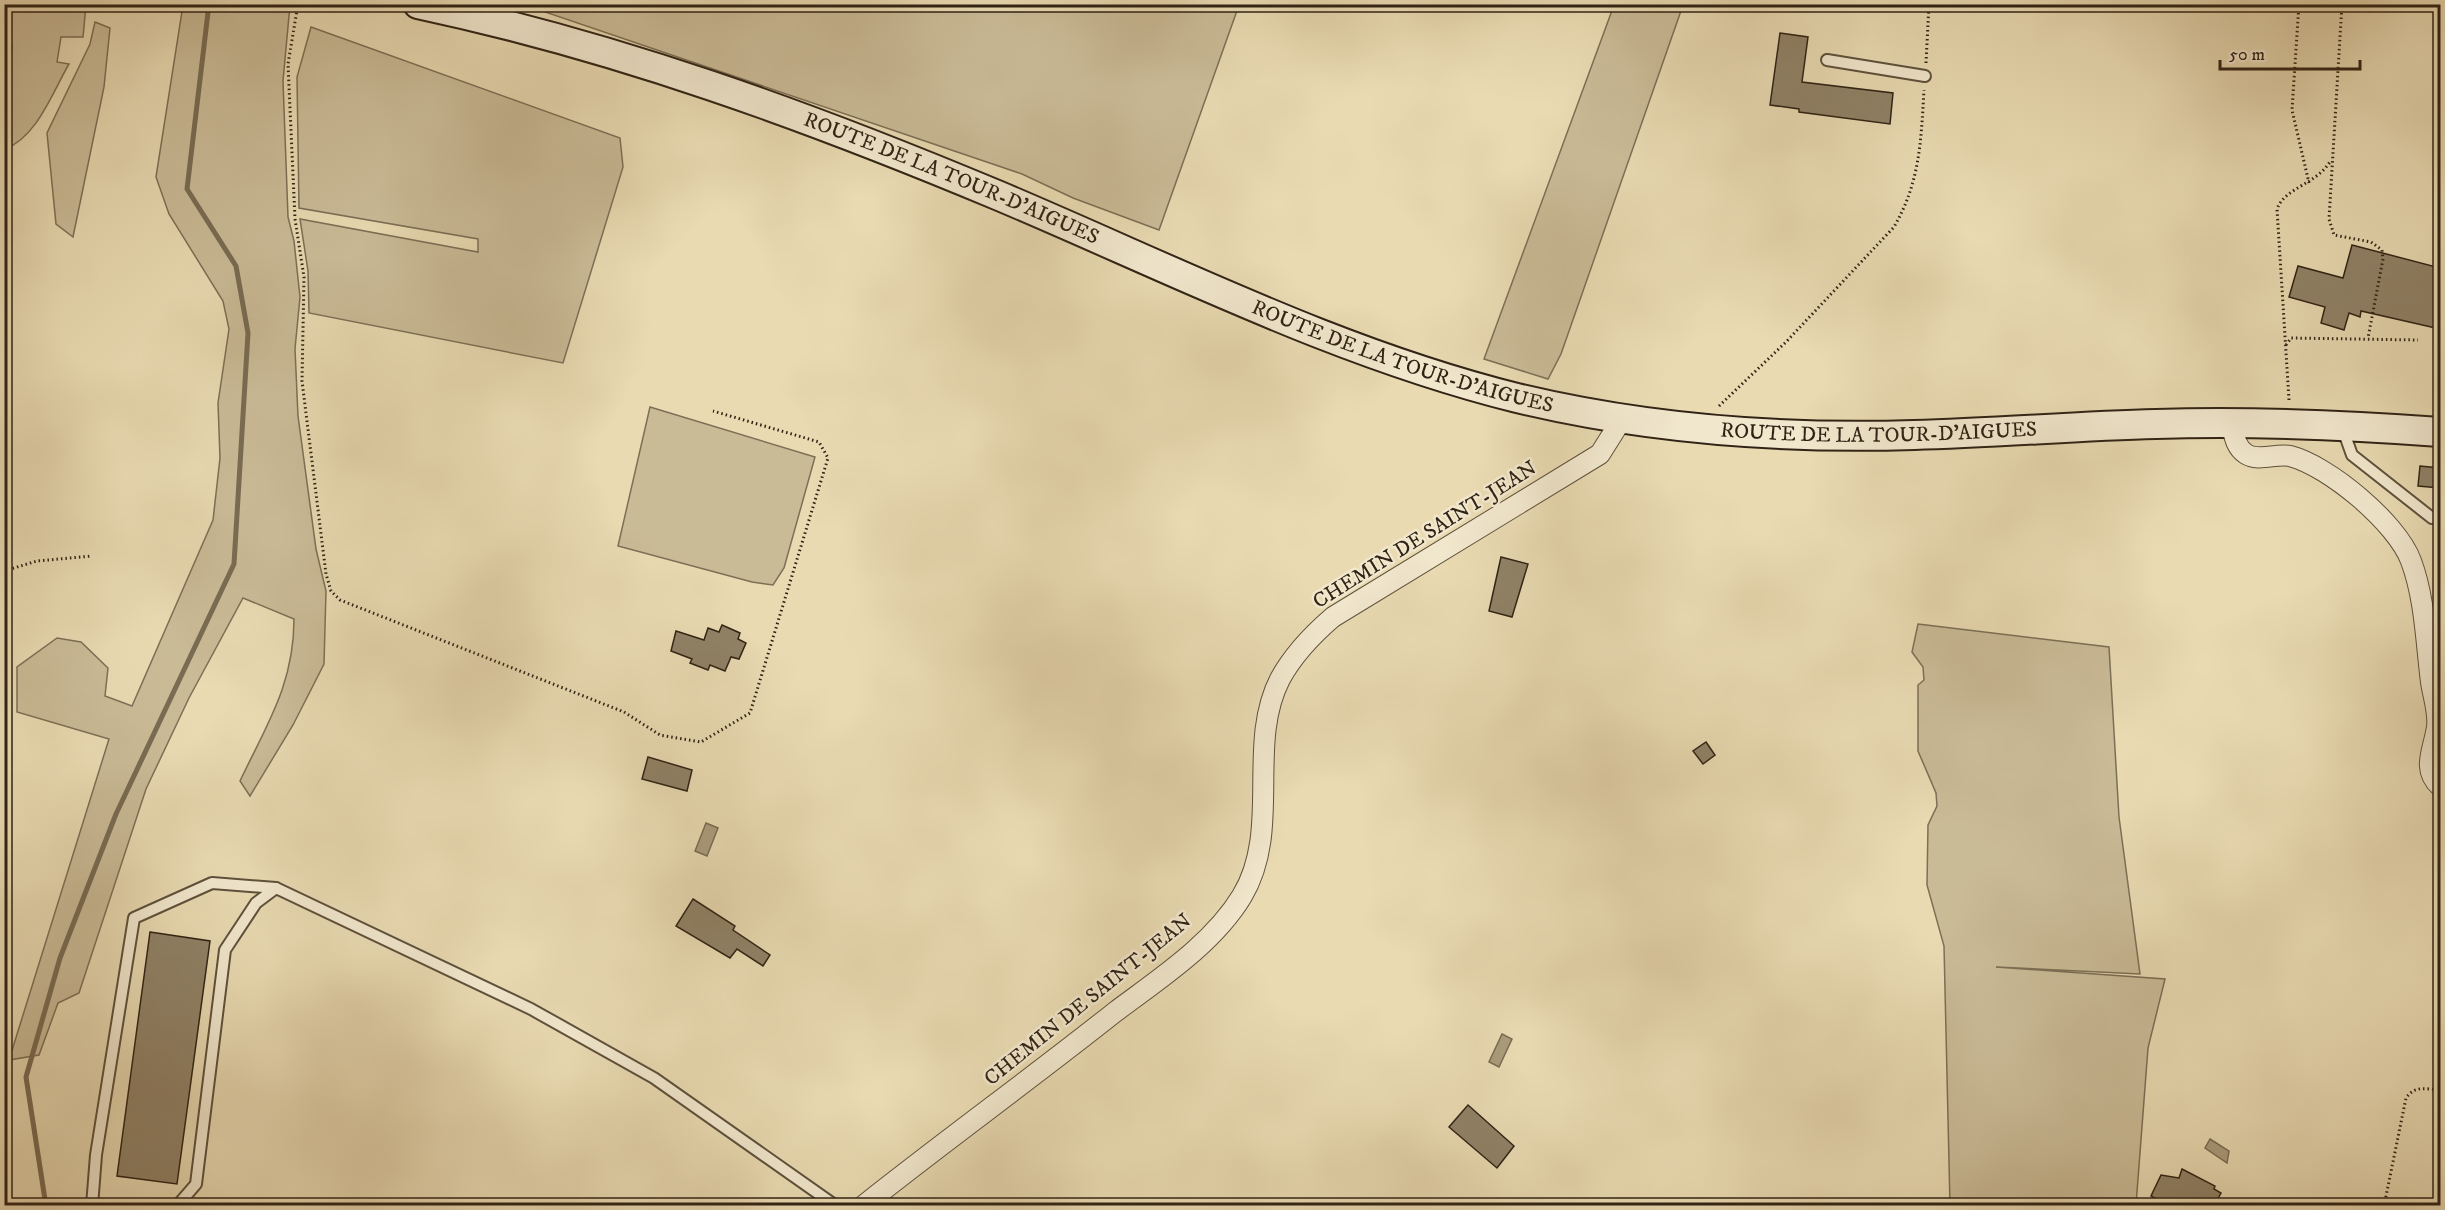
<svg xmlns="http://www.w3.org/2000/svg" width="2445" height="1210" font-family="'IM FELL DW Pica',serif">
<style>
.green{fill:#cabb97;stroke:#7d6f56;stroke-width:1.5}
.water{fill:#aa9c7d;stroke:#796c53;stroke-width:1.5}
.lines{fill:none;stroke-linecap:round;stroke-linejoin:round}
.stream{stroke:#796c53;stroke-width:5}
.building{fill:#908267;stroke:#302315;stroke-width:1.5}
.lane-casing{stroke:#5e513c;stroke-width:14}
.street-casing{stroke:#5e513c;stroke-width:22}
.secondary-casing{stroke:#302315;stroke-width:32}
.path{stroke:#302315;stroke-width:3;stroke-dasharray:1.5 3;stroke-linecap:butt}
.lane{stroke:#f1e7cd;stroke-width:10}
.street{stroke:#f1e7cd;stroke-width:20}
.secondary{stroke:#f1e7cd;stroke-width:28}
.labels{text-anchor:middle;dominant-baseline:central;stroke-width:5;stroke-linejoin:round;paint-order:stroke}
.street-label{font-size:21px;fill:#302315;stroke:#f1e7cd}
</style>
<rect width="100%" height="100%" fill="#e9dab2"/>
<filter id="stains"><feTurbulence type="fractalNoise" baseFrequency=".00333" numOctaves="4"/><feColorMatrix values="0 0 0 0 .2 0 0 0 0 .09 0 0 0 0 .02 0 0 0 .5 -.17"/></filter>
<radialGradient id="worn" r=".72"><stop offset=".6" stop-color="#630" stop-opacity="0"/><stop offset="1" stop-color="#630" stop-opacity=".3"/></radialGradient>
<g class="green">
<path d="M5 4 86 5 83 37H61L57 62 69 64C52 93 37 137 5 149L12 45 5 44Z"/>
<path d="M183 5H290L283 81 288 217 294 241 300 297 295 349 298 416 316 549 326 591 324 664 293 725 250 796 240 781C267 724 294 684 294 619L243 598 189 698 146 789 79 993 58 1003 39 1055 9 1060 109 739 17 712V667L57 638 81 642 108 668 105 696 132 706 213 520 220 458 218 403 229 329 223 301 169 214 156 177Z"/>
<path d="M542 5V4L1239 5 1159 230 1073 198 1022 174 545 12Z"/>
<path d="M1614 5H1683L1561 354 1548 379 1484 359Z"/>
<path d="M95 22 110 28 104 87 73 237 56 224 47 133 90 44Z"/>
<path d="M311 27 620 138 623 167 563 363 309 313 308 271 300 219 478 252V239L299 208 297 77Z"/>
<path d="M650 407 815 457 784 568 773 585 752 582 618 546Z"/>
<path d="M1918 624 2109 647 2119 817 2140 974 1996 967 2165 979 2148 1048 2136 1205H1950L1944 946 1927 885 1928 825 1937 806 1936 793 1918 751V685L1924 680 1923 667 1912 652Z"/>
</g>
<g class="water">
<path d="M706 823 718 828 707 856 695 851Z"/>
<path d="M1502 1034 1512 1039 1499 1067 1489 1062Z"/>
<path d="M2210 1139 2229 1151 2227 1163 2205 1148Z"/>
</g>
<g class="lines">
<path class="stream" d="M46 1206 26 1077 60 958 116 814 234 564 248 333 236 266 187 189 209 4"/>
</g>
<g class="building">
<path d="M1780 33 1808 37 1802 82 1893 93 1890 124 1799 112V109L1770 105Z"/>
<path d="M2352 245 2440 268V329L2361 311 2360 317 2349 313 2344 330 2321 323 2325 307 2289 297 2298 266 2343 278Z"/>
<path d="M2420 466 2440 468V488L2418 486Z"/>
<path d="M1501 557 1528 564 1512 617 1489 611Z"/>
<path d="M722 625 740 633 738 639 746 643 739 659 731 657 725 671 710 665 708 670 690 663 692 659 671 651 676 631 704 640 708 628 719 632Z"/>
<path d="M1706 742 1715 755 1703 764 1693 751Z"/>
<path d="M648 757 692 770 687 791 642 779Z"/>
<path d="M693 899 735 926 733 930 770 955 763 966 737 949 730 958 676 926Z"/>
<path d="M150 932 210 941 177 1184 117 1176Z"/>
<path d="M1468 1105 1514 1146 1497 1168 1449 1127Z"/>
<path d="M2182 1169 2215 1186 2214 1189 2221 1193 2214 1206H2169L2151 1196 2161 1175 2179 1178Z"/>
</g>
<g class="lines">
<g class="lane-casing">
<g id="lane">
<path d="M1827 60 1925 76"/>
<path d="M2342 427 2352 455 2432 518"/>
<path d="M92 1206 96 1155 134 918 212 883 276 888"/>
<path d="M177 1206 196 1184 225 950 256 903 276 888 531 1009 654 1078 836 1206"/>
</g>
</g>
<g class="street-casing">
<g id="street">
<path d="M2231 422C2234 434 2235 447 2246 454 2259 462 2276 453 2290 456 2329 466 2397 523 2411 561 2425 598 2426 643 2431 682 2433 696 2439 713 2437 727 2434 749 2421 769 2440 786"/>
<path d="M863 1206C946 1140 1032 1078 1115 1012 1159 979 1213 944 1242 896 1282 830 1246 745 1280 679 1293 655 1312 635 1333 617L1600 454 1622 419"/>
</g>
</g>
<g class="secondary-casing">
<g id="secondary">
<path id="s1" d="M418 4C619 47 808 116 997 195 1168 267 1336 353 1517 398 1646 429 1781 439 1914 435 1995 433 2076 426 2156 424 2252 421 2345 425 2440 432"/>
</g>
</g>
<g class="path">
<path d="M298 4 288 64 295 219 304 277 302 381 326 574 331 591 340 600 624 712 660 735 701 742 750 713 828 458 819 442 713 411"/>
<path d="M2299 4 2292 110 2309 183"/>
<path d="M2342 4 2329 219 2334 235 2371 242 2382 250 2383 259 2368 338"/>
<path d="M1926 63 1929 4"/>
<path d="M2286 345 2291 338 2418 340"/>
<path d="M2289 400 2277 209C2285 187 2318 184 2331 160"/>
<path d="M1719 406 1786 342 1894 227C1920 182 1921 141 1924 90"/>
<path d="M4 571 37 561 92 556"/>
<path d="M2384 1206 2406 1098C2415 1085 2426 1089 2440 1090"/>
<path d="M2439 1206 2440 1196"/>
</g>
<use href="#lane" class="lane"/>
<use href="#street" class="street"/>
<use href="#secondary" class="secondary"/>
</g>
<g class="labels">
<g class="street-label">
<text stroke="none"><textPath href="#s1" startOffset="562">ROUTE DE LA TOUR-D'AIGUES</textPath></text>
<text stroke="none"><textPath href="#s1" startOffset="1048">ROUTE DE LA TOUR-D'AIGUES</textPath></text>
<text stroke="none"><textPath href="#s1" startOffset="1534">ROUTE DE LA TOUR-D'AIGUES</textPath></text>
<text transform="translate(1425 535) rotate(-32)">CHEMIN DE SAINT-JEAN</text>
<text transform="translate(1088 1000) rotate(-39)">CHEMIN DE SAINT-JEAN</text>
</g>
</g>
<rect width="2445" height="1210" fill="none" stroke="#e9dab2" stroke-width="24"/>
<rect x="6" y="6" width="2433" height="1198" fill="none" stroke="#302315" stroke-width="3"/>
<rect x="12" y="12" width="2421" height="1186" fill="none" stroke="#302315" stroke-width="1.5"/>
<path d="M2220 60v9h140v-9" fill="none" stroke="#302315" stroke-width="3"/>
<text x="2229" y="60" font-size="18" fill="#302315" stroke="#f1e7cd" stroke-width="4.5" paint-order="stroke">50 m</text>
<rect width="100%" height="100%" filter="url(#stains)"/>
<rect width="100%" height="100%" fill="url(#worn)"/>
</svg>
